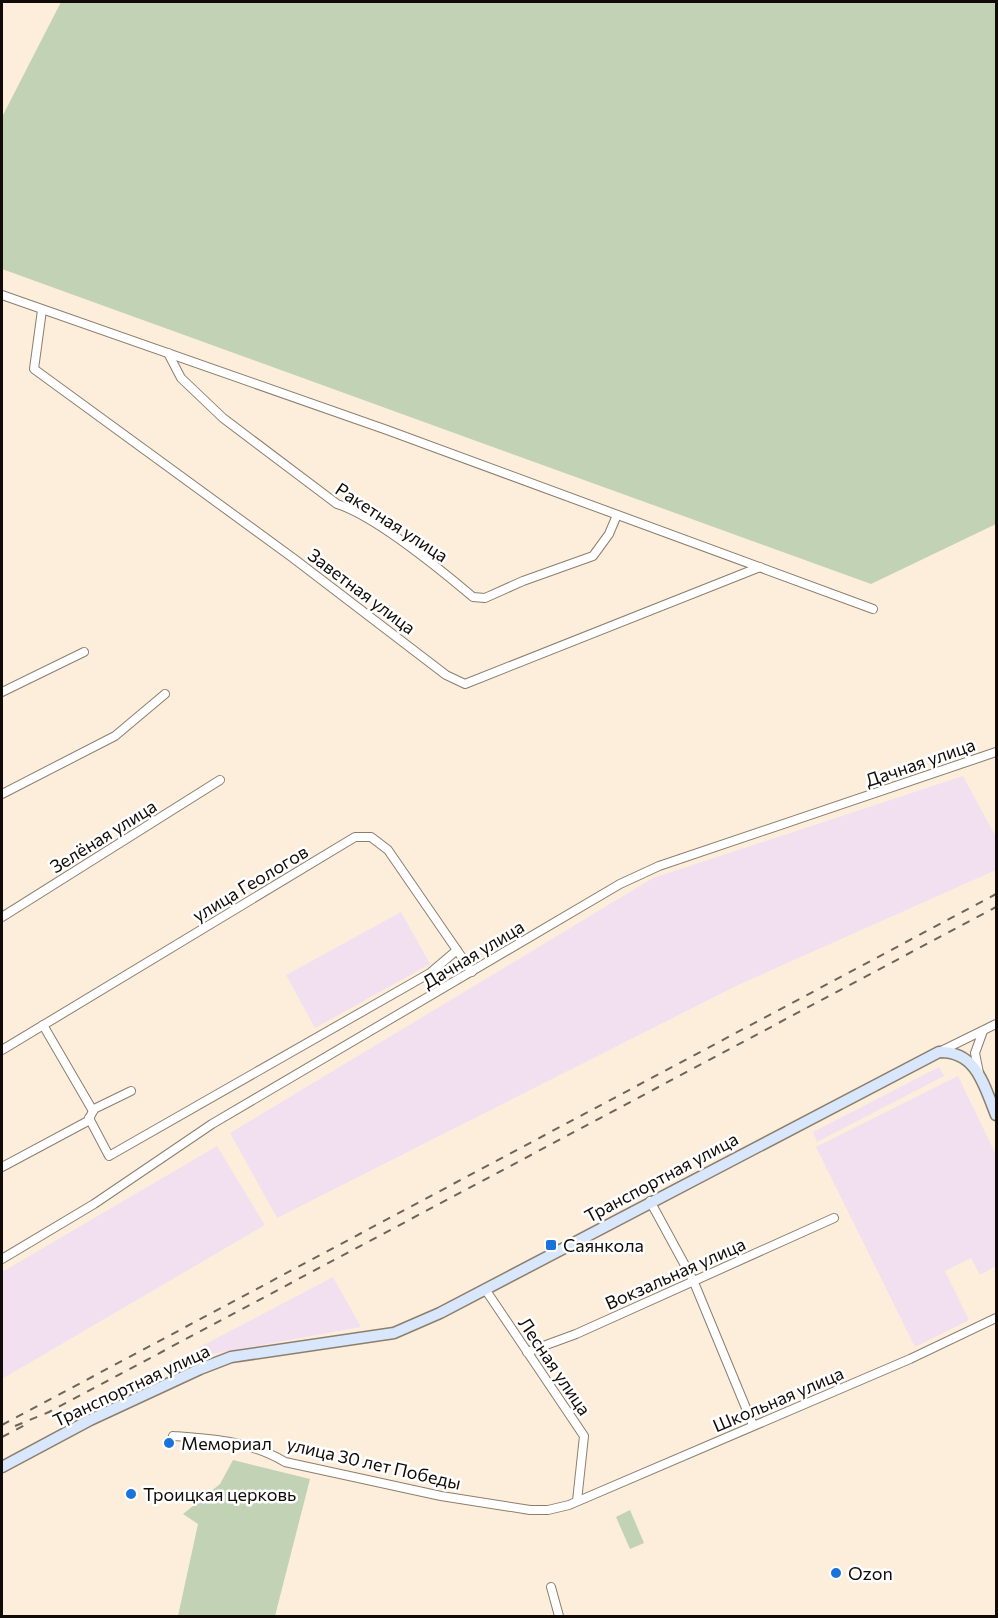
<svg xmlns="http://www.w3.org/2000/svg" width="998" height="1618" font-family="Commissioner,sans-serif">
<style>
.industrial{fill:#f2e0f1}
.green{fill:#c1d2b5}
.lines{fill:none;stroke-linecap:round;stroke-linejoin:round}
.street-casing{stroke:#8c7e6e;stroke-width:10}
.secondary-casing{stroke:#8c7e6e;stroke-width:13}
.street{stroke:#fff;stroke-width:8}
.secondary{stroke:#d9e7fc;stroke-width:10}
.rail{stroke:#6e655a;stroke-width:2;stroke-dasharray:8 8;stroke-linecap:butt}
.poi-dot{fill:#1a73dc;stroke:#fff;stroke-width:2}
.labels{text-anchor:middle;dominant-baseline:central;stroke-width:5;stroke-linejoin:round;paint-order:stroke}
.street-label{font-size:18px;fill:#100b06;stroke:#fff}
.poi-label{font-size:18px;fill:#100b06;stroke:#fff;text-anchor:start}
</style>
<rect width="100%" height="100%" fill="#fdeedb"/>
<g class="industrial">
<path d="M963 776 996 837V870L738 985 277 1218 230 1133 653 878Z"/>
<path d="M401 912 430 964 315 1028 286 975Z"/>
<path d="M939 1067 944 1076 817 1142 813 1132Z"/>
<path d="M958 1076 996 1155V1266L980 1275 971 1258 945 1271 969 1320 915 1347 816 1147Z"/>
<path d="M217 1146 265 1225 2 1379V1272Z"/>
<path d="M333 1277 361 1327 202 1356 198 1348Z"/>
</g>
<g class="green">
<path d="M61 2H996V524L871 584 2 269V117Z"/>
<path d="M233 1460 310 1479 275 1616H178L198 1524 183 1514 220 1484Z"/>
<path d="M630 1510 644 1543 630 1549 616 1517Z"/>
</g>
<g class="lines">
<g class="street-casing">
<g id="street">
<path d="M2 295 387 430 873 609"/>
<path d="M42 310 34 369 293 558 446 675 465 684 760 567"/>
<path d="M168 353 181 378 223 418 337 504C376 516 441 570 473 597L485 598 523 581 593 556 609 534 617 515"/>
<path d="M2 692 84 652"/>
<path d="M2 794 115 736 165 694"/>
<path d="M2 917 220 780"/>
<path d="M43 1025 93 1111"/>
<path d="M2 1050 355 837H371L388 850 472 972"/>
<path d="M941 1051 996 1024"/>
<path d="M979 1073 975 1053 983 1031"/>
<path d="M89 1118 109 1156 430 973 457 950"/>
<path d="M2 1167 88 1121 94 1109 131 1091"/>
<path d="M650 1201 693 1280 753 1425"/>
<path d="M2 1259 94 1204 212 1124 620 884 659 866 996 752"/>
<path d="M485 1289 584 1436 577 1501"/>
<path d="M527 1352 576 1334 834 1218"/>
<path d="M173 1436C213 1439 250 1441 285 1462L441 1496 530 1510H548L569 1505 910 1359 996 1318"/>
<path d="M551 1587 559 1616"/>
</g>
</g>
<g class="secondary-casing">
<path id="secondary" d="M2 1467 90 1420 200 1369 231 1357 394 1333 440 1313 939 1052C977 1051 984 1086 996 1115"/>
</g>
<use href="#street" class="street"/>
<use href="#secondary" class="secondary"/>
<g class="rail">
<path d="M2 1425 996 894"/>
<path d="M15 1426 49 1412 996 907"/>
<path d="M2 1437 25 1425"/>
</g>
</g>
<g class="poi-dot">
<rect x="545" y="1239" width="12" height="12" rx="3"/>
<circle cx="169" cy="1443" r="6"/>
<circle cx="131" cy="1494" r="6"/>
<circle cx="836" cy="1573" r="6"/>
</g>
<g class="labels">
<g class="street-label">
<text transform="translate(392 522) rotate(33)">Ракетная улица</text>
<text transform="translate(362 591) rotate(37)">Заветная улица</text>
<text transform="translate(920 762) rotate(-19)">Дачная улица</text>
<text transform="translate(103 836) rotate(-32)">Зелёная улица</text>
<text transform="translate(250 883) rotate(-31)">улица Геологов</text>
<text transform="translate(473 954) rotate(-31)">Дачная улица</text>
<text transform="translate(661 1177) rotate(-28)">Транспортная улица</text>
<text transform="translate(675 1273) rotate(-24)">Вокзальная улица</text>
<text transform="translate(555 1366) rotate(56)">Лесная улица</text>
<text transform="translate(131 1385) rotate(-25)">Транспортная улица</text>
<text transform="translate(778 1399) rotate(-23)">Школьная улица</text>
<text transform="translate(374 1463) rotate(13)">улица 30 лет Победы</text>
</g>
<g class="poi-label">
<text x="563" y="1245">Саянкола</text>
<text x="181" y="1443">Мемориал</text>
<text x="143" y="1494">Троицкая церковь</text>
<text x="848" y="1573">Ozon</text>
</g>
</g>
<rect width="998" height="1618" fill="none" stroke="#100b06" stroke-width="6"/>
</svg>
